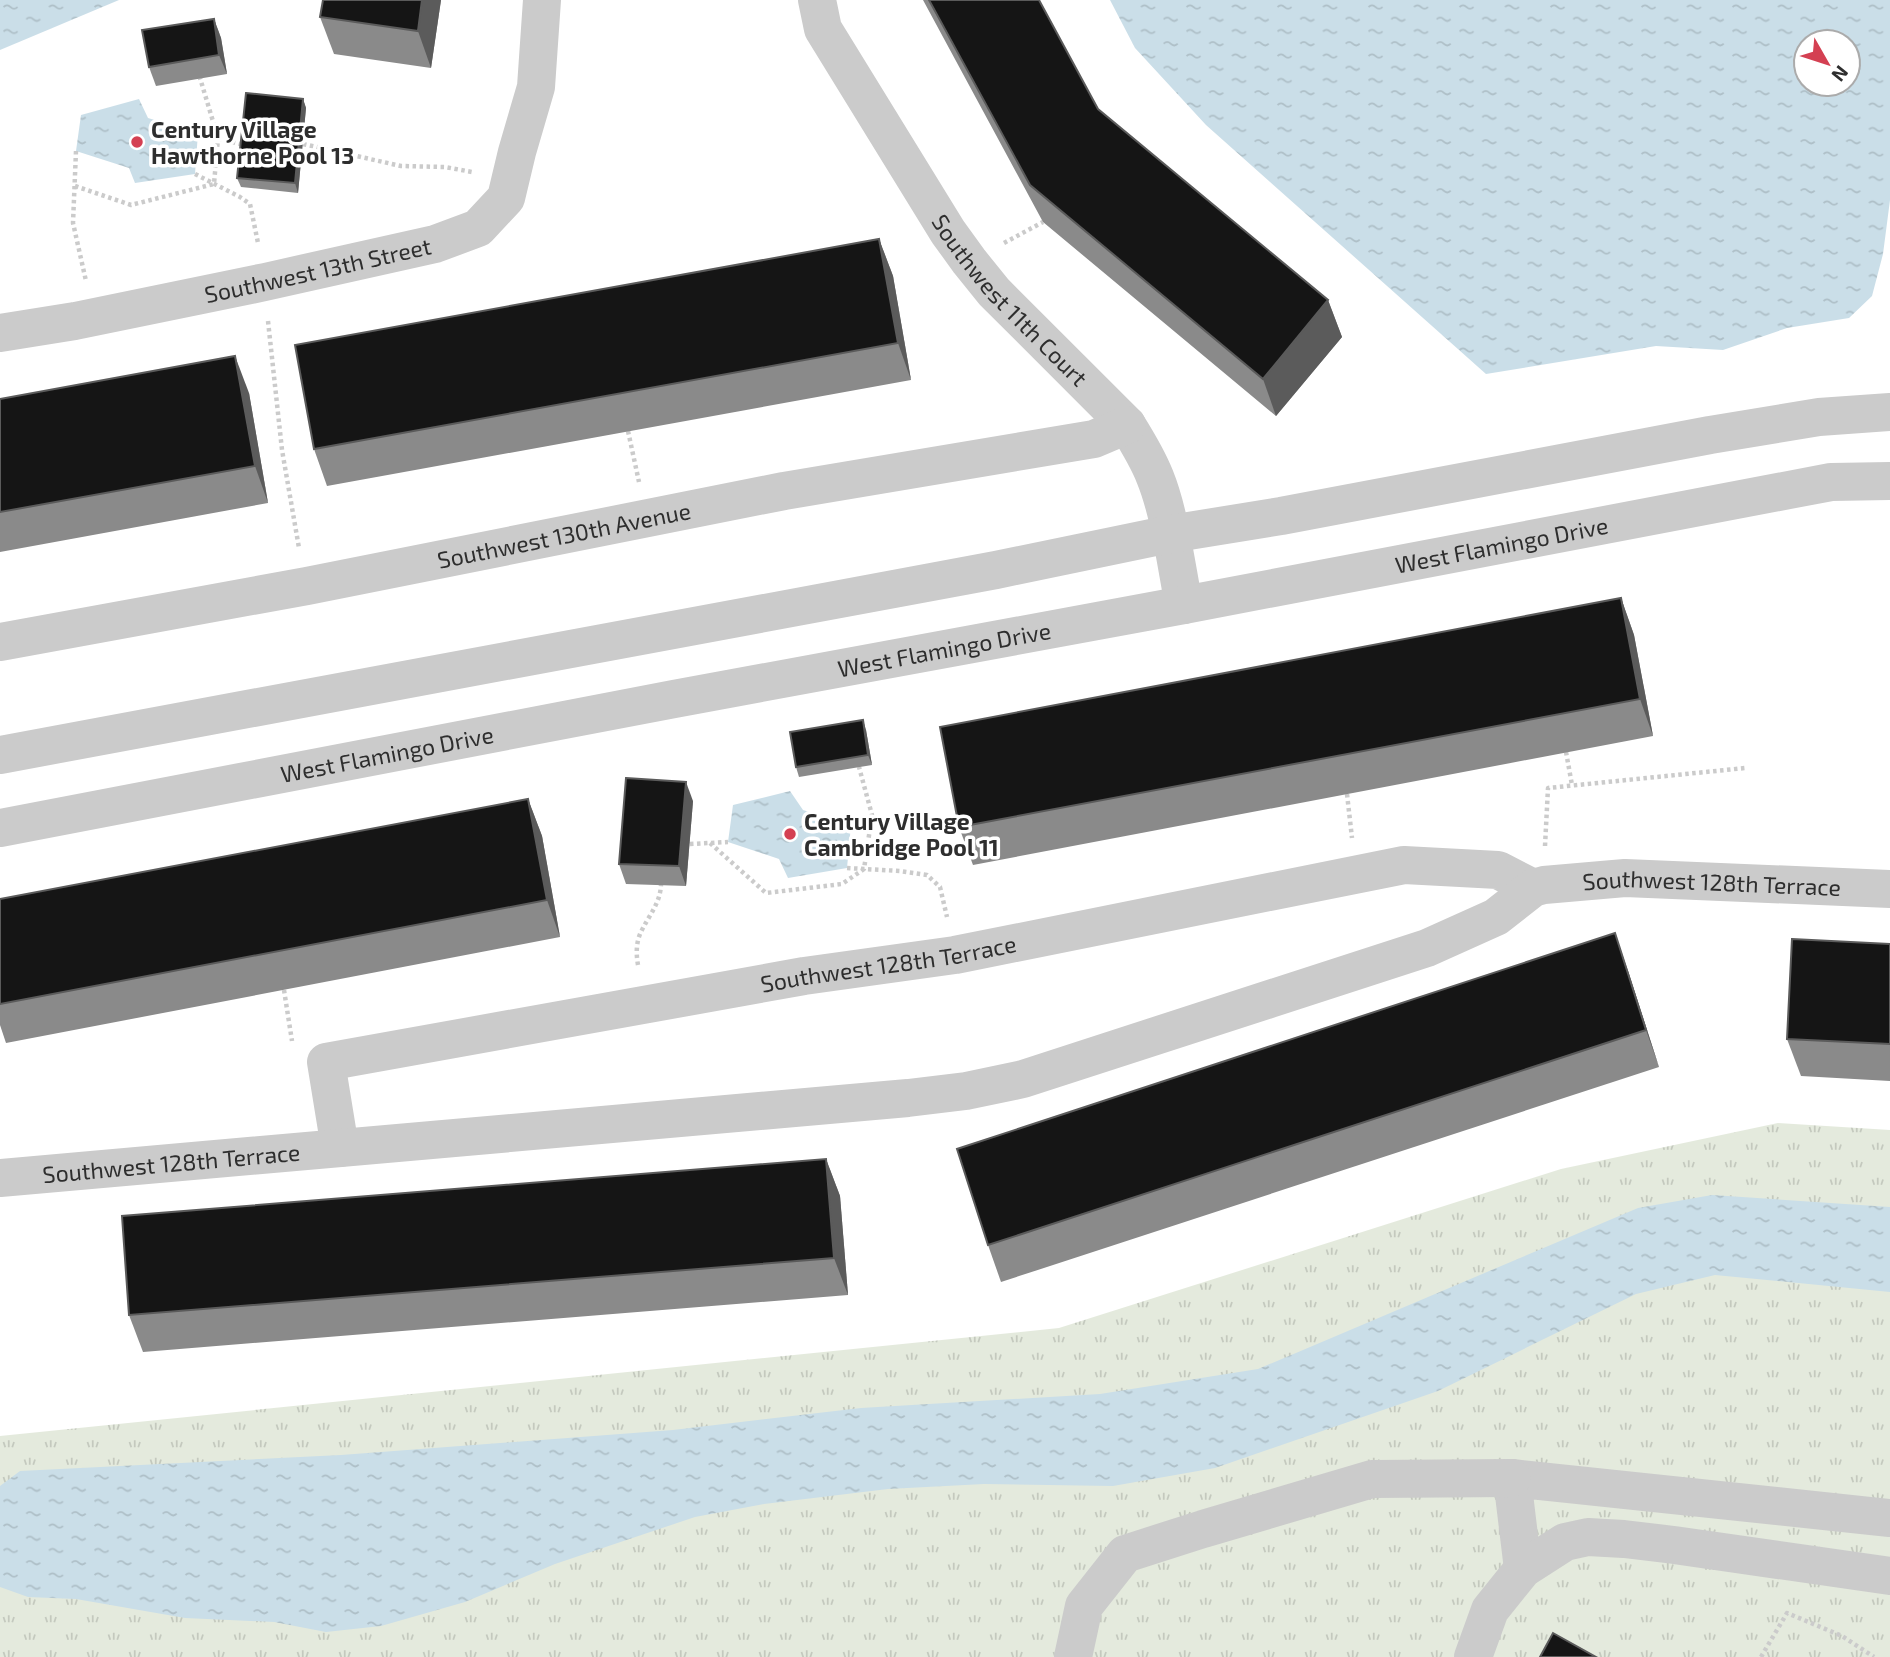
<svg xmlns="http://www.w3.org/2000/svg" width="1890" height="1657" font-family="'Exo 2',sans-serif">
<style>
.grass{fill:url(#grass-tufts)}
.water{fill:url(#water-ripples);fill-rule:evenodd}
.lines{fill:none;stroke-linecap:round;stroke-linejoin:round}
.path{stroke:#cbcbcb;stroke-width:4.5;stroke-dasharray:3.5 3.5;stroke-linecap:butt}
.minor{stroke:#cbcbcb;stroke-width:38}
.wall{fill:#8a8a8a}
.shaded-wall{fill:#5b5b5b}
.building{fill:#151515;stroke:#5b5b5b;stroke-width:2}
.poi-dot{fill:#d44052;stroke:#fff;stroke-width:2.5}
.labels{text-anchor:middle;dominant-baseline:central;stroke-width:7;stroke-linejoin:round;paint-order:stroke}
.poi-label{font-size:23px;font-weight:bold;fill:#2e2e2e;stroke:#fff;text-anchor:start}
.street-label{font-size:23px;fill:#2e2e2e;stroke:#fff}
</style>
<defs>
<pattern id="grass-tufts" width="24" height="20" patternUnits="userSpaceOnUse" patternTransform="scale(1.75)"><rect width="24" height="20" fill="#e4eadd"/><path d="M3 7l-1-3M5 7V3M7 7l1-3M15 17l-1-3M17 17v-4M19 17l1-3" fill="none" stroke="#c4c9be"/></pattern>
<pattern id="water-ripples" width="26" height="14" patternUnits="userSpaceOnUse" patternTransform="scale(1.75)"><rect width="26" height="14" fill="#cadee8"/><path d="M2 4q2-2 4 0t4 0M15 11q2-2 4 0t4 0" fill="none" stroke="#aebfc7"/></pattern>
</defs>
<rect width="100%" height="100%" fill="#fff"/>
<path class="grass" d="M1778 1123 1890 1130V1657H0V1436L1059 1328 1561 1169Z"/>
<g class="water">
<path d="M0 0H119L0 50Z"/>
<path d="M1110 0H1890V200L1883 254 1872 296 1849 318 1787 328 1723 350 1656 346 1486 374 1206 125 1135 48ZM1806 42H1848V84H1806Z"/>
<path d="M139 99 148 118 198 133 195 174 135 183 129 168 76 151 81 115Z"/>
<path d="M790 791 803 810 851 825 847 868 788 878 779 859 728 842 733 805Z"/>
<path d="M1712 1195 1890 1207V1292L1715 1275 1636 1294 1438 1391 1215 1468 1113 1486 984 1484 888 1489 764 1504 695 1517 555 1564 465 1602 381 1626 326 1632 274 1622 185 1618 76 1599 28 1597 0 1587V1486L20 1471 341 1455 673 1430 861 1408 1100 1394 1258 1369 1638 1208Z"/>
</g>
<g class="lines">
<g class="path">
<path d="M198 133 244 145"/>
<path d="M303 144 401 166 445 167 472 172"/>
<path d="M76 151 73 223 86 281"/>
<path d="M195 174 240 197 250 204 258 243"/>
<path d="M75 186 131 205 214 184 218 138 200 78"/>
<path d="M1004 243 1043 222"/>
<path d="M268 321 282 450 299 548"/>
<path d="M628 431 639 482"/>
<path d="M1566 752 1572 785"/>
<path d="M1347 794 1352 838"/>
<path d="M710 843 766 893 842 884 864 869 872 815 859 767"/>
<path d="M690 844 728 842"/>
<path d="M1545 846 1548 788 1745 768"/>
<path d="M847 868 900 871 927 875 940 887 947 917"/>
<path d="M638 965C636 954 636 942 641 932 649 915 660 904 661 885"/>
<path d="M284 990 292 1041"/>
<path d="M1761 1657 1787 1613 1842 1636 1874 1657"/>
</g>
<g class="minor">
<path id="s1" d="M817 0 823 29 948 232 969 261 994 292 1127 425C1137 441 1148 459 1155 477 1170 514 1176 565 1184 605"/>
<path id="s2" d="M0 333 75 321 265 282 435 244 478 228 506 198 517 152 536 87 542 0"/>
<path id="s3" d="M0 642 307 586 784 491 1094 439 1127 425"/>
<path d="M0 755 996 570 1170 534 1281 516 1710 435 1819 417 1890 412"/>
<path id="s4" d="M0 828 674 699 1184 605 1831 482 1890 481"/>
<path id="s5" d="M340 1148 326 1062 804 976 955 955 1404 865 1498 870 1533 888"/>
<path id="s6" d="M0 1178 908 1098 966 1091 1023 1079 1427 948 1496 917 1533 888 1544 885 1625 878 1890 889"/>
<path d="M1523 1569 1512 1478 1890 1518"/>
<path d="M1073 1657 1084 1606 1125 1554 1203 1529 1372 1479 1512 1478"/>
<path d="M1473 1657 1490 1610 1523 1569 1565 1542 1588 1537 1624 1539 1674 1545 1890 1576"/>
</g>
</g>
<g class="wall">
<path d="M441 0 431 68 334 54 320 17Z"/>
<path d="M923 0H1039L1098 109 1328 300 1342 337 1276 416 1043 222Z"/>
<path d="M214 19 221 38 227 74 156 86 149 67Z"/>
<path d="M303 99 306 108 298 193 241 187 237 178Z"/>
<path d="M879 239 893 276 911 380 327 486 314 449Z"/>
<path d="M249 393 268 503 0 552V399Z"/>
<path d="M1621 598 1634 635 1653 736 973 865 959 827Z"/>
<path d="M866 730 872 765 799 777 796 767Z"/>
<path d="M528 799 542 836 560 937 6 1043 0 1025V899Z"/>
<path d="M693 801 686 886 626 884 619 864Z"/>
<path d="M1890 944V1081L1801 1076 1787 1039Z"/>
<path d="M1628 971 1659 1067 1001 1282 988 1245Z"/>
<path d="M826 1159 840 1196 848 1295 143 1352 129 1315Z"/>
</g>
<g class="shaded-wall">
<path d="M422 0H441L431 68 418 31Z"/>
<path d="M214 19 221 38 227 74 219 55Z"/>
<path d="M303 99 306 108 298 193 295 183Z"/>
<path d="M879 239 893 276 911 380 898 343Z"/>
<path d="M1328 300 1342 337 1276 416 1263 379Z"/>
<path d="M235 356 249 393 268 503 255 466Z"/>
<path d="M1621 598 1634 635 1653 736 1640 699Z"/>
<path d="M863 720 866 730 872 765 868 755Z"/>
<path d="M686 782 693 801 686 886 679 866Z"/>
<path d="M528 799 542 836 560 937 547 900Z"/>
<path d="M1615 933 1628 971 1659 1067 1646 1030Z"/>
<path d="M826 1159 840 1196 848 1295 834 1258Z"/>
</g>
<g class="building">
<path d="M323 0H422L418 31 320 17Z"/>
<path d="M929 0H1039L1098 109 1328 300 1263 379 1030 185Z"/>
<path d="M214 19 219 55 149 67 142 30Z"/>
<path d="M246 93 303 99 295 183 237 178Z"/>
<path d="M879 239 898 343 314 449 295 345Z"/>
<path d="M235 356 255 466 0 512V399Z"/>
<path d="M1621 598 1640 699 959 827 940 727Z"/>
<path d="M863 720 868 755 796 767 790 732Z"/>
<path d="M626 778 686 782 679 866 619 864Z"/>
<path d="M528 799 547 900 0 1004V899Z"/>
<path d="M1615 933 1646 1030 988 1245 957 1149Z"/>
<path d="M1792 939 1890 944V1044L1787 1039Z"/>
<path d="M826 1159 834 1258 129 1315 122 1216Z"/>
<path d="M1553 1633 1596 1657H1540Z"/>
</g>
<g class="poi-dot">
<circle cx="137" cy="142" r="7"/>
<circle cx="790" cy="834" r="7"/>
</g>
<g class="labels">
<g class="poi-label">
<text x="151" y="129">Century Village<tspan x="151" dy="26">Hawthorne Pool 13</tspan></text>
<text x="804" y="821">Century Village<tspan x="804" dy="26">Cambridge Pool 11</tspan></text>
</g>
<g class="street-label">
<text stroke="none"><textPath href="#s2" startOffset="324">Southwest 13th Street</textPath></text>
<text stroke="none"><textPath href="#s1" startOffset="360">Southwest 11th Court</textPath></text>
<text stroke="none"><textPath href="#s3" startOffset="574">Southwest 130th Avenue</textPath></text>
<text stroke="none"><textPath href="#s4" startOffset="1528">West Flamingo Drive</textPath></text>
<text stroke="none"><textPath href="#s4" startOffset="961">West Flamingo Drive</textPath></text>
<text stroke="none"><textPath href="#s4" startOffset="394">West Flamingo Drive</textPath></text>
<text stroke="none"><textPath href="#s6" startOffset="1755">Southwest 128th Terrace</textPath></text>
<text stroke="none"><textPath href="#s5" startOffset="658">Southwest 128th Terrace</textPath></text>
<text stroke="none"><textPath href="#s6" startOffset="172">Southwest 128th Terrace</textPath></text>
</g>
</g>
<g transform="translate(1827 63) rotate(129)"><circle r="33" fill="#ffffff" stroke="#ababab" stroke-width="2"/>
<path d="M0-5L12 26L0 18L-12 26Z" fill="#d44052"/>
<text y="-10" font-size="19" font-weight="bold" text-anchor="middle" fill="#2e2e2e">N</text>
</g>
</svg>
